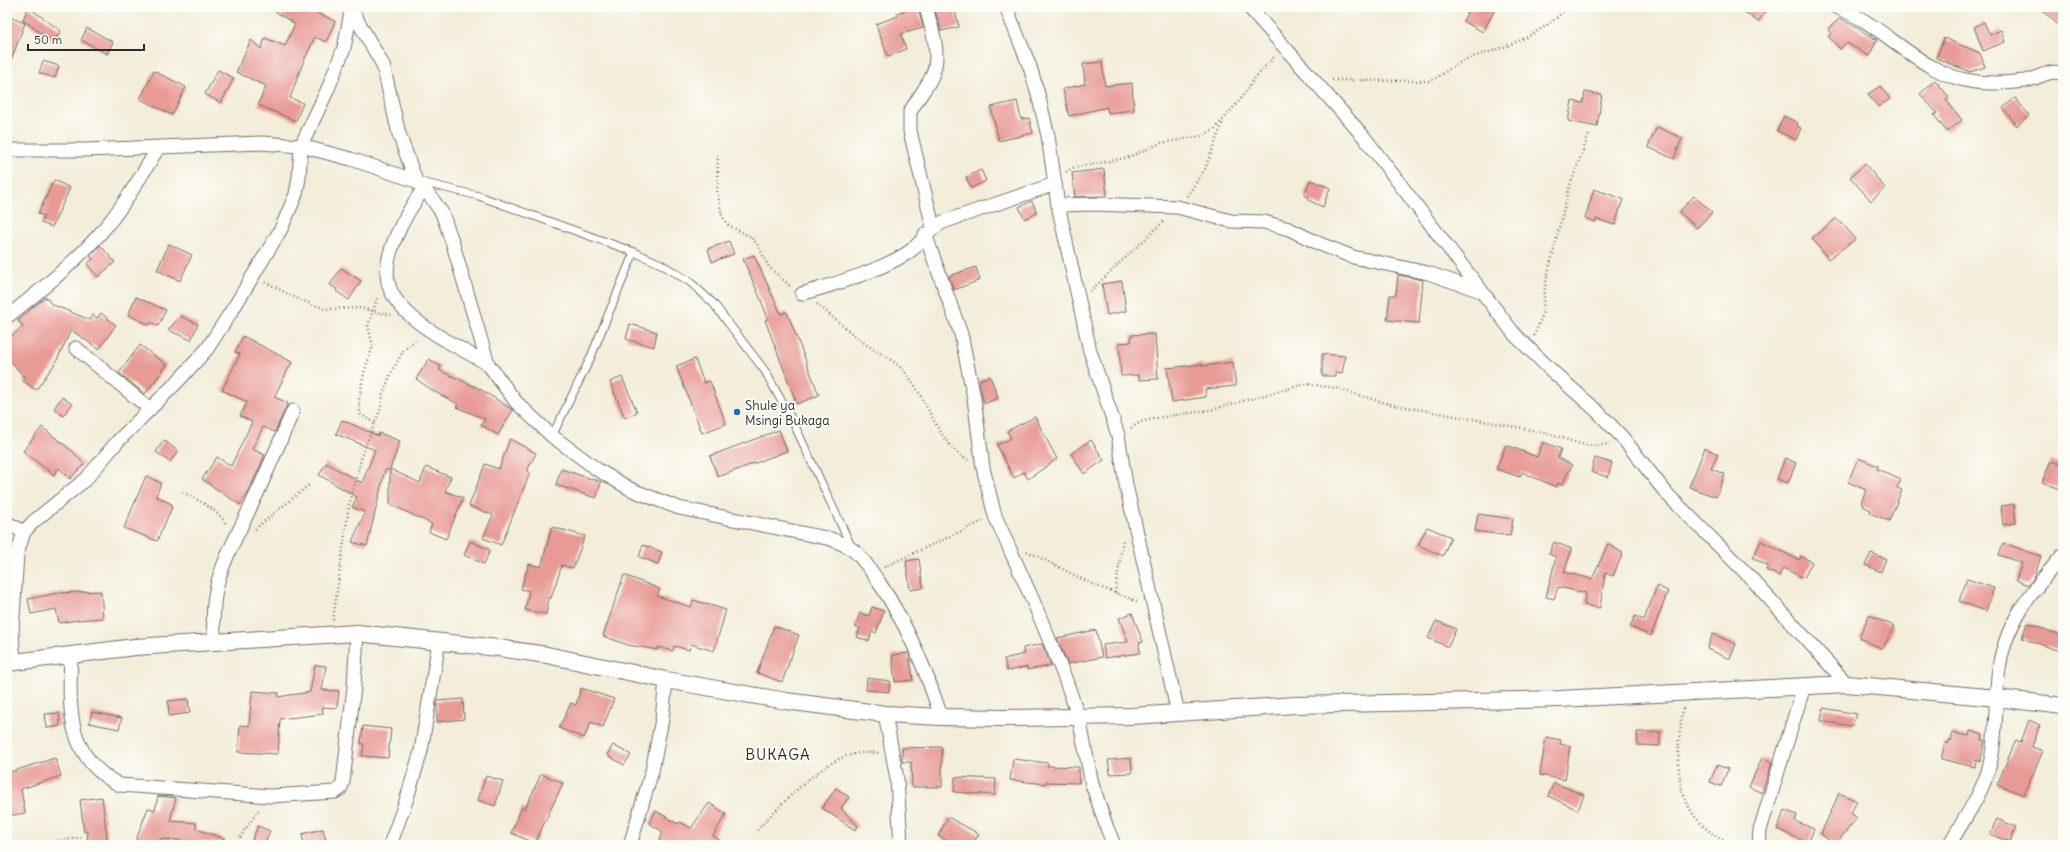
<svg xmlns="http://www.w3.org/2000/svg" width="2070" height="852" font-family="Delius,sans-serif">
<style>
.building{fill:#e89a95}
.lines{fill:none;stroke-linecap:round;stroke-linejoin:round}
.service-casing{stroke:#716f68;stroke-width:9}
.minor-casing{stroke:#716f68;stroke-width:15}
.tertiary-casing{stroke:#716f68;stroke-width:18}
.path{stroke:#716f68;stroke-width:2.5;stroke-dasharray:1 3;stroke-linecap:butt}
.service{stroke:#fff;stroke-width:7}
.minor{stroke:#fff;stroke-width:13}
.tertiary{stroke:#fff;stroke-width:16}
.poi-dot{fill:#1f6fb2;stroke:#fdfcf7;stroke-width:1.5}
.labels{text-anchor:middle;dominant-baseline:central;stroke-width:4;stroke-linejoin:round;paint-order:stroke}
.poi-label{font-size:13px;fill:#2b2b2b;stroke:#fdfcf7;text-anchor:start}
.quarter-label{font-size:15px;letter-spacing:1px;fill:#2b2b2b;stroke:#fdfcf7}
</style>
<rect width="100%" height="100%" fill="#fdfcf7"/>
<filter id="ink" filterUnits="userSpaceOnUse"><feTurbulence type="fractalNoise" baseFrequency=".025" numOctaves="2"/><feDisplacementMap in="SourceGraphic" scale="8" xChannelSelector="R" yChannelSelector="G"/><feConvolveMatrix kernelMatrix="1 2 1 2 8 2 1 2 1" color-interpolation-filters="sRGB"/></filter>
<filter id="wash" filterUnits="userSpaceOnUse"><feTurbulence type="fractalNoise" baseFrequency=".012" numOctaves="4" result="noise"/><feDisplacementMap in="SourceGraphic" scale="16" xChannelSelector="R" yChannelSelector="G"/><feGaussianBlur stdDeviation="0.9" result="paint"/><feColorMatrix in="noise" values="0 0 0 0 0 0 0 0 0 0 0 0 0 0 0 0 0 1.4 0 .05"/><feComposite in="paint" operator="in"/></filter>
<g filter="url(#wash)">
<rect width="100%" height="100%" fill="#f3edd9"/>
<g id="blocks">
<g class="building">
<path d="M28 7 61 31 53 42 23 20Z"/>
<path d="M268 7H303L335 21 326 42 315 37 302 65 290 98 303 103 296 121 258 105 266 86 236 72 251 40 261 49 265 38 285 46 295 24Z"/>
<path d="M918 7 923 28 901 34 906 49 888 57 876 24 898 16 897 13Z"/>
<path d="M934 7H954L959 27 941 31Z"/>
<path d="M1470 7H1496L1483 32 1463 21Z"/>
<path d="M1738 7H1769L1758 22Z"/>
<path d="M2038 7H2063V29Z"/>
<path d="M7 16 25 23 8 68H7Z"/>
<path d="M1840 18 1877 40 1869 56 1847 43 1840 49 1828 36 1832 33 1828 29Z"/>
<path d="M1984 22 1990 35 2001 30 2005 42 1983 51 1974 27Z"/>
<path d="M87 28 113 42 107 54 81 40Z"/>
<path d="M1944 38 1980 53 1985 67 1970 72 1936 58Z"/>
<path d="M43 61 59 66 55 78 39 73Z"/>
<path d="M1102 62 1105 86 1132 83 1134 110 1108 113 1107 107 1069 116 1063 89 1085 84 1083 64Z"/>
<path d="M218 70 234 78 221 103 205 94Z"/>
<path d="M154 71 186 87 172 115 140 99Z"/>
<path d="M1935 80 1949 97 1946 100 1962 120 1947 132 1934 115 1937 113 1920 94Z"/>
<path d="M1880 86 1890 99 1878 107 1868 94Z"/>
<path d="M1585 92 1602 95 1597 127 1568 121 1572 101 1583 103Z"/>
<path d="M2015 98 2029 115 2017 126 2003 108Z"/>
<path d="M1017 101 1021 119 1029 118 1033 133 999 141 991 107Z"/>
<path d="M1784 116 1798 123 1797 126 1801 128 1796 140 1777 131Z"/>
<path d="M1657 127 1682 138 1674 159 1648 147Z"/>
<path d="M1865 164 1885 188 1871 201 1850 177Z"/>
<path d="M1104 169 1107 196 1075 197 1072 173Z"/>
<path d="M981 170 986 181 971 188 966 177Z"/>
<path d="M54 180 70 188 52 227 41 223 44 216 38 214Z"/>
<path d="M1310 180 1330 188 1323 207 1308 200 1309 197 1304 195Z"/>
<path d="M1594 189 1623 199 1615 225 1596 219V222L1585 218Z"/>
<path d="M1694 196 1712 212 1697 228 1679 212Z"/>
<path d="M1032 201 1037 213 1025 219 1019 207Z"/>
<path d="M1837 218 1856 239 1828 259 1812 238Z"/>
<path d="M729 241 734 254 712 262 708 249Z"/>
<path d="M169 244 192 255 180 281 157 270Z"/>
<path d="M100 245 115 262 98 277 87 264 93 259 90 256Z"/>
<path d="M754 255 781 314 787 312 819 395 797 404 765 320 768 319 761 300 743 259Z"/>
<path d="M976 267 980 280 954 290 949 276Z"/>
<path d="M341 268 361 281 349 300 336 291 337 289 330 285Z"/>
<path d="M1398 275 1423 280 1419 323 1387 320 1390 295H1396Z"/>
<path d="M1122 281 1126 311 1107 315 1102 284Z"/>
<path d="M46 297 51 304 90 320 93 315 97 318 101 313 116 325 99 349 71 330 56 362 36 390 23 381 25 378 7 357V340L23 326 18 321 33 307Z"/>
<path d="M136 297 166 310 158 326 151 322 150 325 128 315Z"/>
<path d="M180 316 198 324 191 340 168 330Z"/>
<path d="M630 324 657 332 654 347 626 339Z"/>
<path d="M1155 334 1158 379 1139 380V375L1121 376 1119 343 1131 342V335Z"/>
<path d="M243 336 292 362 274 397 288 403 275 432 263 427 252 449 265 455 248 493 240 505 202 479 217 457 231 466 252 422 240 416 247 402 222 390 240 354 235 352Z"/>
<path d="M140 345 167 365 145 394 119 373Z"/>
<path d="M1322 354 1345 356 1342 374 1335 373V376H1322Z"/>
<path d="M429 359 441 367 439 370 480 389 513 410 498 435 481 425 485 419 456 407 458 404 435 392 416 379Z"/>
<path d="M695 359 704 383 710 381 726 424 702 433 676 366Z"/>
<path d="M1233 362 1236 386 1205 389 1206 397 1172 402 1167 368 1202 364V366Z"/>
<path d="M990 376 998 398 984 404 979 380Z"/>
<path d="M622 377 637 412 625 418 610 382Z"/>
<path d="M62 397 72 404 63 416 54 408Z"/>
<path d="M1035 417 1057 459 1028 479 1024 472 1014 478 997 445 1011 438 1007 431Z"/>
<path d="M342 420 378 436 379 433 400 441 390 469 420 483 426 467 451 477 445 491 463 498 446 539 429 532 432 524 390 504V470H385L367 546 352 542 365 512 352 507 357 497 319 475 326 463 362 483 375 450 336 434Z"/>
<path d="M42 427 72 451 84 464 70 479 59 468 54 475 23 451Z"/>
<path d="M779 430 787 451 718 477 710 456Z"/>
<path d="M510 439 536 453 527 471 530 473 501 545 483 538 493 515 469 506 485 464 499 469Z"/>
<path d="M164 440 178 451 170 462 156 452Z"/>
<path d="M1091 440 1104 460 1084 474 1071 454Z"/>
<path d="M1543 442 1561 449 1558 458 1572 465 1562 485 1558 483 1556 487 1522 472 1520 477 1496 469 1506 445 1537 457Z"/>
<path d="M1705 448 1718 454 1711 469 1725 474 1716 497 1689 487Z"/>
<path d="M1595 458 1612 463 1608 477 1591 472Z"/>
<path d="M1785 458 1796 463 1788 483 1777 479Z"/>
<path d="M1858 458 1878 466 1877 469 1901 480 1897 488 1902 490 1889 521 1870 513 1871 510 1863 506 1864 504 1861 503 1866 490 1848 482Z"/>
<path d="M2051 461 2063 465V490L2042 482Z"/>
<path d="M561 469 601 482 596 498 556 485Z"/>
<path d="M146 476 161 483 156 496 173 505 157 541 124 528Z"/>
<path d="M2014 504 2016 523 2003 525 2001 506Z"/>
<path d="M1478 514 1513 519 1510 536 1475 531Z"/>
<path d="M552 527 585 536 573 568 562 565 551 598H549L546 614 525 610 529 591 521 589 529 564 541 567Z"/>
<path d="M1427 527 1451 537 1443 556 1418 545Z"/>
<path d="M470 541 490 550 484 564 464 555Z"/>
<path d="M1761 541 1799 560 1801 556 1812 562 1804 578 1783 568 1779 576 1766 570 1768 566 1753 558Z"/>
<path d="M1554 542 1572 549 1564 572 1592 579 1608 544 1623 553 1613 576 1605 573 1600 608 1584 605 1586 593 1558 587 1554 599 1546 597 1556 557 1549 554Z"/>
<path d="M2003 543 2041 556 2034 578 2028 585 2016 580 2022 563 1999 555Z"/>
<path d="M643 545 662 552 658 564 639 557Z"/>
<path d="M1871 553 1886 559 1881 572 1865 565Z"/>
<path d="M919 559 923 588 910 590 906 561Z"/>
<path d="M624 575 660 589 657 596 691 607 693 600 726 610 714 651 691 644 689 650 674 646 673 651 658 647V650L628 645 603 636Z"/>
<path d="M1967 579 1994 588 1986 611 1959 601Z"/>
<path d="M1657 586 1668 591 1651 636 1630 627 1635 616 1644 620Z"/>
<path d="M101 591 103 618 78 620 59 623 56 609 31 614 28 599 58 593Z"/>
<path d="M872 607 884 611 876 633 872 631 869 641 857 637 860 628 855 626 860 613 869 616Z"/>
<path d="M1132 613 1143 642 1139 643 1140 653 1105 658 1103 645 1128 642 1119 618Z"/>
<path d="M1869 615 1894 626 1883 649 1859 638Z"/>
<path d="M1436 621 1456 629 1448 647 1428 638Z"/>
<path d="M2027 623 2063 636V652L2022 638Z"/>
<path d="M774 626 799 635 782 682 757 673Z"/>
<path d="M1096 630 1102 657 1068 664 1057 638Z"/>
<path d="M1713 634 1736 644 1730 659 1707 649Z"/>
<path d="M1042 644 1051 666 1027 670V667L1007 671 1004 659 1024 654 1023 648Z"/>
<path d="M909 653 913 680 895 682 892 655Z"/>
<path d="M315 665 326 666 322 690 339 691 337 708 322 707 323 714 280 719 278 754 238 752 240 725 249 726 252 691 279 693 278 697 310 692Z"/>
<path d="M867 678 890 681 889 692 866 690Z"/>
<path d="M581 688 614 699 603 727 591 722 584 738 559 728 571 703 576 705Z"/>
<path d="M188 699 190 713 169 716 168 701Z"/>
<path d="M463 699 464 719 437 722V701Z"/>
<path d="M1823 708 1857 714 1852 726 1821 721Z"/>
<path d="M92 712 122 718 119 729 89 723Z"/>
<path d="M59 713 60 726 47 728 45 714Z"/>
<path d="M2029 720 2040 725 2032 747 2043 751 2024 795 1997 785 2016 740 2021 742Z"/>
<path d="M363 726 391 729 388 758 362 756 364 744H361Z"/>
<path d="M1970 731 1983 735 1982 740H1985L1980 762 1976 760 1975 767 1941 759 1945 742 1948 744 1949 740 1951 741 1953 733 1969 736Z"/>
<path d="M1637 732H1660V746L1638 745Z"/>
<path d="M1546 737 1561 740 1560 744 1570 746 1565 780 1540 775Z"/>
<path d="M613 745 631 755 624 765 607 755Z"/>
<path d="M942 747V787H912L911 762H902V748Z"/>
<path d="M55 758 61 776 21 789 25 813 7 816V773Z"/>
<path d="M1131 758 1132 773 1110 774 1108 760Z"/>
<path d="M1762 758 1772 762 1762 793 1749 787Z"/>
<path d="M1013 759 1048 763 1047 766 1079 767V783L1045 782V784L1010 780Z"/>
<path d="M1717 765 1728 769 1721 786 1710 782Z"/>
<path d="M541 774 563 783 535 843 511 833 522 807 525 809Z"/>
<path d="M486 776 503 781 495 806 478 800Z"/>
<path d="M955 777 996 779 995 795 954 792Z"/>
<path d="M1554 783 1584 795 1578 810 1548 796Z"/>
<path d="M836 788 849 797 841 808 858 826 855 830 822 808Z"/>
<path d="M1839 793 1857 801 1851 813 1857 818 1835 845 1821 834Z"/>
<path d="M158 796 176 798 170 821 196 823V829L225 839 224 843 160 839 159 845H134L148 808 155 810Z"/>
<path d="M102 797 108 845H88L87 831 84 832 80 800Z"/>
<path d="M709 803 726 814 713 836 727 845H658L663 832 649 823 656 811 678 824 680 822 691 828Z"/>
<path d="M1785 810 1797 815 1795 821 1814 829 1808 843 1777 829Z"/>
<path d="M948 817 979 834 972 845H954L938 836Z"/>
<path d="M1997 819 2016 827 2010 842 1990 834Z"/>
<path d="M258 826 270 831 264 845H250Z"/>
<path d="M323 829 327 845H304L302 834Z"/>
</g>
</g>
</g>
<g filter="url(#ink)">
<use href="#blocks" fill-opacity="0" stroke="#716f68" stroke-width="1"/>
<g class="lines">
<g class="service-casing">
<g id="service">
<path d="M421 182 479 196 634 252 661 264 690 282 713 303 765 371 793 422 852 548"/>
<path d="M552 436 590 359 634 252"/>
</g>
</g>
<g class="minor-casing">
<g id="minor">
<path d="M926 7C932 31 943 57 930 80 924 91 916 101 910 112V131L933 227"/>
<path d="M1006 7 1030 67 1038 94 1048 136 1058 205 1090 351 1118 435 1126 485 1178 713"/>
<path d="M1249 7 1364 137 1515 335 1552 371 1597 411 1622 437 1667 494 1748 575 1847 684"/>
<path d="M1836 7C1884 24 1919 73 1970 81 1987 84 2008 83 2025 81 2037 79 2051 68 2063 74"/>
<path d="M352 11 383 65 399 134 416 181"/>
<path d="M7 150H86L261 143 301 146 351 159 416 181 430 196 442 213 452 241 488 364 516 402 552 436 598 470 632 490 679 508 831 539C838 542 846 545 853 550 864 559 872 572 880 584 908 626 926 669 941 717"/>
<path d="M424 188C407 212 378 259 390 289 403 322 459 347 488 364"/>
<path d="M1058 205 1094 204 1177 207 1231 221 1264 222 1289 229 1320 244 1353 257 1428 273 1481 291"/>
<path d="M925 234 961 334 974 398 983 468 995 516 1034 603 1065 678 1079 718 1092 784 1107 828 1114 845"/>
<path d="M802 294C837 283 874 273 906 254 921 245 928 229 943 222L1055 184"/>
<path d="M7 317C39 292 71 266 98 236 122 209 140 178 158 148"/>
<path d="M76 348 150 409"/>
<path d="M7 523 24 532"/>
<path d="M215 641C207 584 228 555 251 506 266 475 279 443 293 411"/>
<path d="M71 656C69 708 66 758 120 785L271 796 335 792 340 789 343 782 354 687 357 633"/>
<path d="M14 662 12 632 17 554 24 532 33 522 86 479 118 441 179 380 207 349 236 304 281 229 296 194 299 178 301 146 327 91 344 48 352 7"/>
<path d="M885 714 897 779 901 845"/>
<path d="M390 845 407 798 421 751 439 641"/>
<path d="M630 845 652 771 662 719 666 680"/>
<path d="M1759 845 1760 830 1804 686"/>
<path d="M1949 845C1964 819 1983 793 1990 764 1997 735 1995 705 1998 676 2003 625 2031 592 2063 555"/>
</g>
</g>
<g class="tertiary-casing">
<path id="tertiary" d="M7 663 135 647 357 633 498 648 547 655 666 680 786 701 885 714 941 717 1004 718 1132 716 1296 705 1560 699 1847 684 1997 698 2063 706"/>
</g>
<g class="path">
<path d="M1332 80 1429 81C1441 77 1449 68 1461 62 1472 56 1484 54 1496 50 1520 41 1550 28 1567 7"/>
<path d="M718 155 717 190 722 216 728 225 751 237 757 244 769 267 791 287"/>
<path d="M1066 172 1073 168 1116 160 1129 157 1161 143 1201 136 1214 130 1239 101 1255 78 1275 56"/>
<path d="M1187 196 1205 169 1223 122"/>
<path d="M265 282 298 299 325 309 359 308 391 315"/>
<path d="M1090 291 1165 220"/>
<path d="M817 304C834 318 850 333 867 345 879 353 892 359 902 369 928 396 935 442 968 460"/>
<path d="M1534 336 1542 316 1546 281 1569 188 1589 134"/>
<path d="M375 423 360 414 359 399 364 373 373 346 368 326 378 296"/>
<path d="M1131 428 1141 422 1156 418 1210 410 1306 384 1335 388 1389 404 1522 428 1554 435 1580 444 1595 446 1610 444"/>
<path d="M183 492C198 500 217 509 226 524"/>
<path d="M255 529 310 484"/>
<path d="M1027 551 1092 584 1139 602"/>
<path d="M884 567 983 521"/>
<path d="M1115 593 1123 539"/>
<path d="M333 620 349 505 363 452 381 408 383 393 393 369 404 350 417 339"/>
<path d="M1683 708C1674 764 1672 819 1733 845"/>
<path d="M757 830C780 806 809 774 839 759 852 753 866 752 879 753"/>
<path d="M33 845 83 837"/>
<path d="M237 845 243 832 260 809"/>
</g>
<use href="#service" class="service"/>
<use href="#minor" class="minor"/>
<use href="#tertiary" class="tertiary"/>
</g>
</g>
<circle class="poi-dot" cx="737" cy="412" r="4"/>
<g class="labels">
<g class="poi-label">
<text x="745" y="405">Shule ya<tspan x="745" dy="15">Msingi Bukaga</tspan></text>
</g>
<g class="quarter-label">
<text x="778" y="754">BUKAGA</text>
</g>
</g>
<rect width="2070" height="852" fill="none" stroke="#fdfcf7" stroke-width="24"/>
<path d="M28 44v6h116v-6" fill="none" stroke="#2b2b2b" stroke-width="2"/>
<text x="34" y="44" font-size="12" fill="#2b2b2b" stroke="#fdfcf7" stroke-width="3" paint-order="stroke">50 m</text>
</svg>
